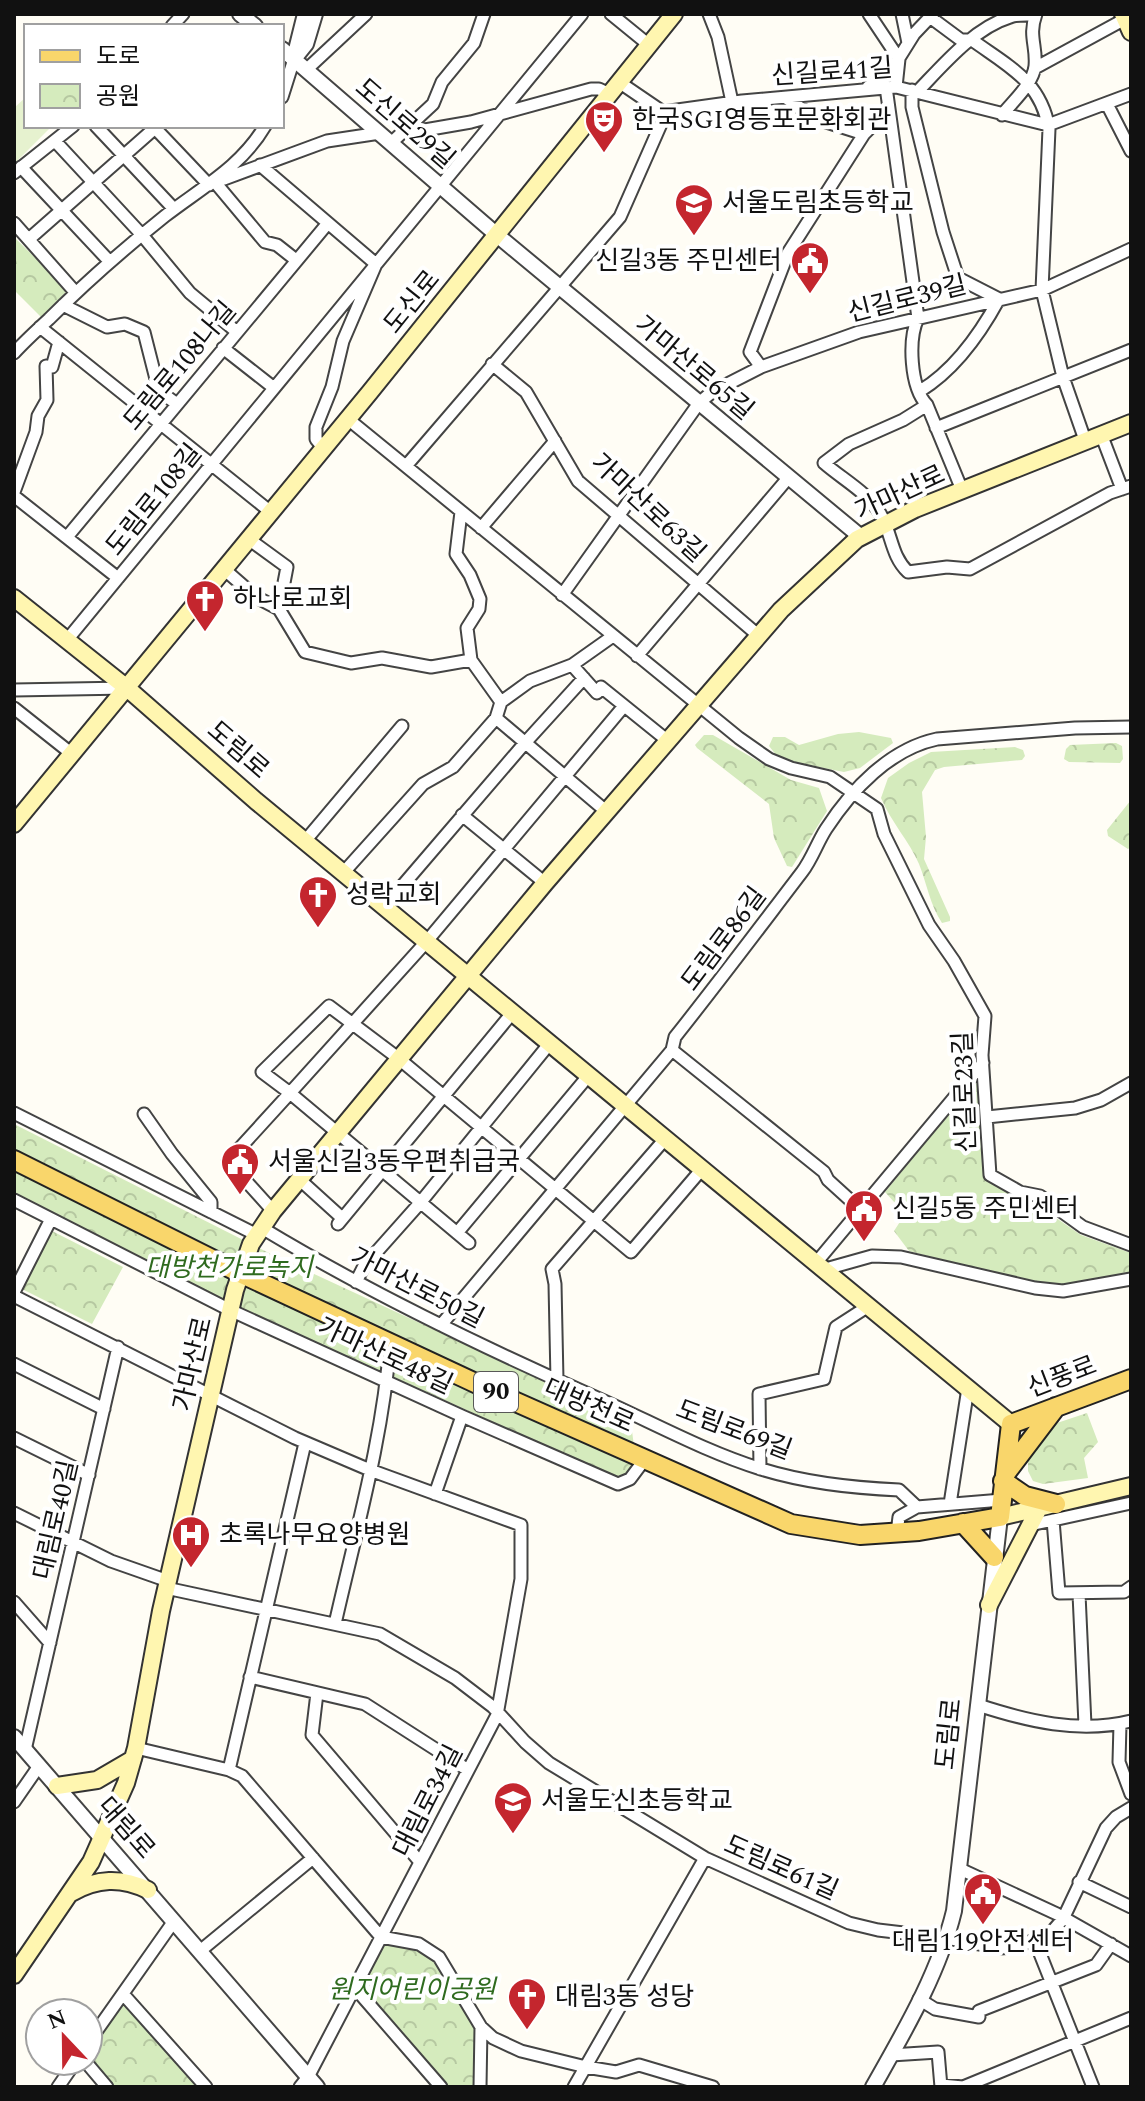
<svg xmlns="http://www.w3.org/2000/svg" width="1145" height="2101" viewBox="0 0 1145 2101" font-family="Spectral,'Noto Sans KR',serif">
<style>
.park{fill:url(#park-crowns)}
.pitch{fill:#e6f2cf}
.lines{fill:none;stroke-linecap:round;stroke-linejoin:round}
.minor-casing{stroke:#444;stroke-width:15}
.tertiary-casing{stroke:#444;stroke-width:18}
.secondary-casing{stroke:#333;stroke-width:20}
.primary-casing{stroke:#222;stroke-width:22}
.minor{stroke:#fff;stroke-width:11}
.tertiary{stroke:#fff;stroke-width:14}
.secondary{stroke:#fff6b0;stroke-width:16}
.primary{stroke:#f9d66b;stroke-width:18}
.labels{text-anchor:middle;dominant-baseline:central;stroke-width:8;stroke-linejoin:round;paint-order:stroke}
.shield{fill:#fff;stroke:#585858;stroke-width:2}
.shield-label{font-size:24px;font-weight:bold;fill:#111}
.street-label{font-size:26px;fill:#111;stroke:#fff}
.poi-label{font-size:26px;fill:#111;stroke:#fff;text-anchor:start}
.park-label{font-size:26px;font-style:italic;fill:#2f6b1f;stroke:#fff}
</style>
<defs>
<pattern id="park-crowns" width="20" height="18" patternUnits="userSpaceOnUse" patternTransform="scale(2)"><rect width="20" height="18" fill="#d5ebbd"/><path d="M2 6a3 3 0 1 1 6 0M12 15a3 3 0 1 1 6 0" fill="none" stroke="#b6c8a1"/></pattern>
</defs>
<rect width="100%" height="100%" fill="#fffdf5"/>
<!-- park -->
<path class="park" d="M14,237l54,53 -27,27 -27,-27z
M859,732l32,6 2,5 -33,25 -16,4 -51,-10 -16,-6 -8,-10 4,-9h12l14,8 39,-11z
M704,735h9l78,45 28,8 8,23 -35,56 -5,-1 -13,-28 -5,-34 -72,-56 -2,-3z
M1116,743l6,3 1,13 -3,4 -51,-1 -5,-3 2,-10 4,-4z
M1015,747l8,3 2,6 -3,4 -78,7 -9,3 -13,22 4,45 -2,22 26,58v4l-8,2c-12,-18 -15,-39 -23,-59 -10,-23 -28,-42 -38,-66l7,-20 21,-15 22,-11z
M1131,800v47l-3,2 -20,-13 -1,-6z
M978,1078l9,39 -2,63 52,25 44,30 50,18v20l-66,12 -58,-8 -98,-26 -15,-20 11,-17 -20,-22z
M14,1124l257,130 345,160 16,17 4,30 -8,12 -14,4 -399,-181 -201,-102z
M52,1231l71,36 -31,57 -70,-35z
M1087,1413l11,29 -14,16 4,20 -45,6 -10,-3 -5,-10v-14l26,-33z
M386,1942l22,1 27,15 42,70v59h-30l-86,-99z
M123,2003l72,81 -4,3h-75l-28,-32z"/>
<!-- pitch -->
<path class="pitch" d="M26,97v29h26l-38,38v-56z"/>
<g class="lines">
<!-- minor casing -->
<g class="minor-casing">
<path id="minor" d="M611,14l38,31
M709,14l9,23 14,65
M869,14l30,45 -3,28
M902,14l6,29
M930,17l31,23h11c36,26 69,41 77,89l-7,161 21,87 22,63
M172,26l11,-12
M1035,68l90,-49
M306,70l60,-56
M619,82l44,30 79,-11 154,-14 152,38 83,-31
M868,87l21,-13 25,-40 19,-20
M886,87l32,231c-10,21 -8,69 9,87l35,85
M912,90v17l31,125 15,46 41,21c-19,35 -46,72 -79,92
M918,91c25,-26 56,-63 92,-74 7,-3 17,-2 25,-2
M282,97l12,-38
M786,98l31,21 47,15
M1107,104l24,47
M1002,115c11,-14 31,-31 33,-49 2,-20 -7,-30 1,-52
M96,126l78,83
M153,126l56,59
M407,126l12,5 52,-9 120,-33h8l11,5
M55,141l87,94 48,58 47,39
M391,143l42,-39 9,-22 32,-39 10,-29
M260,165l116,99 -33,77 -11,46 -16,40v12l8,10
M21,167l89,95
M14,173l59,-47
M220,178l4,1 103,-38 53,-8
M214,181l51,61 12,3 19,15
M14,223l62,70
M29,239l126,-111
M63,305l44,22 18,-3 19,8 15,59 18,13
M40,327l232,186
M223,348l51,40
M14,353c11,-12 23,-23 35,-34 37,-37 76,-71 116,-103 36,-28 76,-49 100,-90
M492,364l34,28 52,89 181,155
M761,367l-11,-15 38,-99 76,-119 25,-25
M927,405l-24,15 -54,24 -25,19c18,16 45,30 57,52 11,19 10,41 27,57l39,-5 23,2 140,-76 21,-7
M348,419l391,319 30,21 22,9 39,9 47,32 7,25 45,91 25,36 31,55 -3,39 8,120 30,17 20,4 43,31 48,18
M936,428l195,-78
M1101,434l21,55
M406,466l214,-249 41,-93 2,-12
M14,492l22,-60 2,-16 9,-16 -1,-34 6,1 7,-25
M14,496l104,82
M461,512l-5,42 14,21 10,24 -1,10 -12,19 4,32
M481,528l74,-87
M67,537l261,-314
M250,540l37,27 -8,42
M225,570l31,27 23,12
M562,595l137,-192 13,-11 49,-25 98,-35 183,-42 89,-41
M279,609l26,43 46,11 31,-5 49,9 40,-7
M67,640l515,-626
M637,656l152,-179
M572,665l25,28 4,-6 67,54
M14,690l113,-2
M501,702l29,-21 42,-16 41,-29
M14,708l58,46
M496,718l111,94
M462,815l83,68
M305,841l97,-115
M344,872l79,-88 30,-17 43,-49 5,-16 -30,-42
M385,906l139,-162 60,-66
M672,1050l152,122 4,8 33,30
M14,1113l243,122
M144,1114l28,40 39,48v10
M987,1117l88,-9 26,-8 30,-17
M299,1179l43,39
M14,1200l216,110 232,106 156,68 12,-5 15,-20
M273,1211l-45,-50 62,-68 -28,-21 67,-66 69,52 233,194 71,-83
M338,1224l175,-212
M262,1228c106,64 218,118 331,168 55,24 110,55 168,73 45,14 91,19 138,21l18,17
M457,1233l132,-158
M469,1243l-179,-150 137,-152 197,-235
M815,1264l168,-201
M822,1270l50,-14 29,1 134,31 28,3 68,-12
M356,1282l8,-16 56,-63 130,-160
M14,1292l37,-73
M14,1296l281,142 75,32 151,55v54l-24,136 -189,362 -8,10
M441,1325l231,-275 3,-13c43,-54 85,-110 127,-165 10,-13 15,-29 24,-43 26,-40 64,-80 111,-90l138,-11 56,-1
M14,1364l90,45
M557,1380l-2,-96 -3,-15 113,-130
M14,1438l75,37
M760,1469l-1,-75 65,-15 12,-52 31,-20
M435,1494l27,-78
M950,1504l18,-116
M14,1513l97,48 57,20
M1053,1520l6,73 65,-1 7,-5
M1030,1525l101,-22
M897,1533l2,-16 18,-10 85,-7
M166,1588l214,46 75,44 38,29 32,35 24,21 156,95 144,65 29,7 68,8 54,10 15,-1 34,-12 14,-16 43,-91 10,-11 15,-9
M1079,1594l6,131
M14,1602l36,41
M335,1624c21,-93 48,-186 55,-281
M250,1677l115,27 103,66
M317,1693l-5,42 108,127
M978,1705c49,16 101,29 153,16
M1120,1724l-1,38 12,32
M136,1748l93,22 13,6 139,161 38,7 20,13 42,70 12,11 28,13 65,16 30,5 23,-7 74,22
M25,1750l93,-403
M229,1770l76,-327
M14,1802l25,-36
M960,1869l97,45 74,42
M1079,1882l52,25
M1035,1941l58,146
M200,1951l113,-93
M355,1988l86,99
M123,1994l83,93
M919,1999l16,10 44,8v-6l117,-46 15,-21
M88,2043l86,-122
M891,2055l47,-3 3,35
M85,2061l22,26
M941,2085l22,2 168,-69
M58,2087l18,-26
M480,2087l1,-60
M574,2087l131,-229"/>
</g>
<!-- tertiary casing -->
<g class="tertiary-casing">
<path id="tertiary" d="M240,14l15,12
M282,49l215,186 364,302
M295,54l10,-40
M294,59l12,-15 9,-30
M14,1737l303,350
M873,2087c31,-55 66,-114 81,-176l46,-394"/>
</g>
<!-- secondary casing -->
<g class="secondary-casing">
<path id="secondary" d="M1123,14l8,18
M14,598l113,90 129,113 755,623
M14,824l356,-432 304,-378
M1000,1517l131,-31
M989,1605l50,-97
M57,1786l40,-6 36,-21
M71,1893c26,-15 50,-16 77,-3
M14,1975l77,-113 35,-79 10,-35 25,-137 74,-321 16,-46 22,-33 272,-328 236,-273 76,-71 58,-30 216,-86"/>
</g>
<!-- primary casing -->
<g class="primary-casing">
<path id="primary" d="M14,1160l226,113 276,129 275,122 69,11 59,-4 81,-14 11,-93 120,-45
M1006,1473l50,-66
M1003,1481l22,15 31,8
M963,1523l31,34"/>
</g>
<!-- minor -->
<use href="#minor" class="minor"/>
<!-- tertiary -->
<use href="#tertiary" class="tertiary"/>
<!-- secondary -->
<use href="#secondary" class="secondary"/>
<!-- primary -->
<use href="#primary" class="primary"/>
</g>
<!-- icons -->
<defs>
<g id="theatre-pin" transform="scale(2)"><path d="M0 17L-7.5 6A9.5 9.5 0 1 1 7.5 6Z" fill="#c4262e" stroke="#fff"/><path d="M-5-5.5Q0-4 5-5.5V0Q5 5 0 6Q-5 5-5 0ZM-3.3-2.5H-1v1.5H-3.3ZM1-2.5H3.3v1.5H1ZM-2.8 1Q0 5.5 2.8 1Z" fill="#fff"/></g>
<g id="school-pin" transform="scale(2)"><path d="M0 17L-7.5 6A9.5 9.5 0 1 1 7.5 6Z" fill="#c4262e" stroke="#fff"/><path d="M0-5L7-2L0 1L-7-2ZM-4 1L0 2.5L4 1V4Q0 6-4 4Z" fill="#fff"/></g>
<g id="civic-pin" transform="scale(2)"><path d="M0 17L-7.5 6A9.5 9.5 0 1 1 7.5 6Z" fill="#c4262e" stroke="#fff"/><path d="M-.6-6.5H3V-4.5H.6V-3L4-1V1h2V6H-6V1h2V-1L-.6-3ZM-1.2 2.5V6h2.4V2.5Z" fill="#fff"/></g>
<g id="church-pin" transform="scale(2)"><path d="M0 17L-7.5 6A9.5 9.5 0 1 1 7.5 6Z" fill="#c4262e" stroke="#fff"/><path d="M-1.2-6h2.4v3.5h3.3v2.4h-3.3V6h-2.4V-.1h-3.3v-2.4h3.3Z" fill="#fff"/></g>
<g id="hospital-pin" transform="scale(2)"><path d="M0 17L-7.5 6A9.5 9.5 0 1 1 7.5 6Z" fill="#c4262e" stroke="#fff"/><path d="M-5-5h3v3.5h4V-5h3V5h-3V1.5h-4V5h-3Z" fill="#fff"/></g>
</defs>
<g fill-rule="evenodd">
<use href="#theatre-pin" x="604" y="120"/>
<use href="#school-pin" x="694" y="203"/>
<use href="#civic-pin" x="810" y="261"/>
<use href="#church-pin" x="205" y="599"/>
<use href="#church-pin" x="318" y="895"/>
<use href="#civic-pin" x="240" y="1162"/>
<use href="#civic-pin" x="864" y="1209"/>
<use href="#hospital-pin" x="191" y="1535"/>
<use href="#school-pin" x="513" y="1801"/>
<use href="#civic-pin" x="983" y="1892"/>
<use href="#church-pin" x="527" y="1997"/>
</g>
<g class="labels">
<!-- shield labels -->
<rect class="shield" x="474" y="1372" width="44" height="40" rx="6"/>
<g class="shield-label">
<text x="496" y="1392">90</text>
</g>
<!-- street labels -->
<g class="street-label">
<text transform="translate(832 72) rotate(-4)">신길로41길</text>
<text transform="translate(405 124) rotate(41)">도신로29길</text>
<text transform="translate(907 299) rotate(-14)">신길로39길</text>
<text transform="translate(412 302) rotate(-51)">도신로</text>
<text transform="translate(180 366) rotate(-50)">도림로108나길</text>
<text transform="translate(694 368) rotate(40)">가마산로65길</text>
<text transform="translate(900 493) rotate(-25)">가마산로</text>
<text transform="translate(154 500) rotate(-51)">도림로108길</text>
<text transform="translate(648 508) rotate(43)">가마산로63길</text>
<text transform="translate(238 750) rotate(41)">도림로</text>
<text transform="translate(724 939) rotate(-53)">도림로86길</text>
<text transform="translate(965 1092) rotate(-92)">신길로23길</text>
<text transform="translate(417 1288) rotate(27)">가마산로50길</text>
<text transform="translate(385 1356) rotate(25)">가마산로48길</text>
<text transform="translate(193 1364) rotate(-77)">가마산로</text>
<text transform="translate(1062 1377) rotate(-21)">신풍로</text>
<text transform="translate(589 1406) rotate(24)">대방천로</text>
<text transform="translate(734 1430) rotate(21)">도림로69길</text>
<text transform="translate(56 1520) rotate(-77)">대림로40길</text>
<text transform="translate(949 1734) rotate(-84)">도림로</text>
<text transform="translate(428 1801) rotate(-63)">대림로34길</text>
<text transform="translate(126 1828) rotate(49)">대림로</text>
<text transform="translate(781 1868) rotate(24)">도림로61길</text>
</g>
<!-- poi labels -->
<g class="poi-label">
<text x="632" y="120">한국SGI영등포문화회관</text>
<text x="722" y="203">서울도림초등학교</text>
<text x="782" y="261" text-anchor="end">신길3동 주민센터</text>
<text x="233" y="599">하나로교회</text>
<text x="346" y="895">성락교회</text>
<text x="268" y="1162">서울신길3동우편취급국</text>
<text x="892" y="1209">신길5동 주민센터</text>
<text x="219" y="1535">초록나무요양병원</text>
<text x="541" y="1801">서울도신초등학교</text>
<text x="983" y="1942" text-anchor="middle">대림119안전센터</text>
<text x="555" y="1997">대림3동 성당</text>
</g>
<!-- park labels -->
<g class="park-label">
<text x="229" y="1268">대방천가로녹지</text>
<text x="412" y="1990">원지어린이공원</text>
</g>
</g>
<!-- border -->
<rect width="1145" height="2101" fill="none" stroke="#111111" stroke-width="32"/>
<!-- legend -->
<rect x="24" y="24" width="260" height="104" fill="#ffffff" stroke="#a0a0a0" stroke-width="2"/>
<rect x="40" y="50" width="40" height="12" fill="#f9d66b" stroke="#a0a0a0" stroke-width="2"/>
<text x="96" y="64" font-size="24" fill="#111111">도로</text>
<rect x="40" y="84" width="40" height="24" fill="url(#park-crowns)" stroke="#a0a0a0" stroke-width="2"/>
<text x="96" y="104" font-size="24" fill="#111111">공원</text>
<!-- north arrow -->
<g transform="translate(64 2037) rotate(338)"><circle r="38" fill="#ffffff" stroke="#a0a0a0" stroke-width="2"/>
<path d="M0-6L14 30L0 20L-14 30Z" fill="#c4262e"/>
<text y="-12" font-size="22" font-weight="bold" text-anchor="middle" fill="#111111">N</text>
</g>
</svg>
